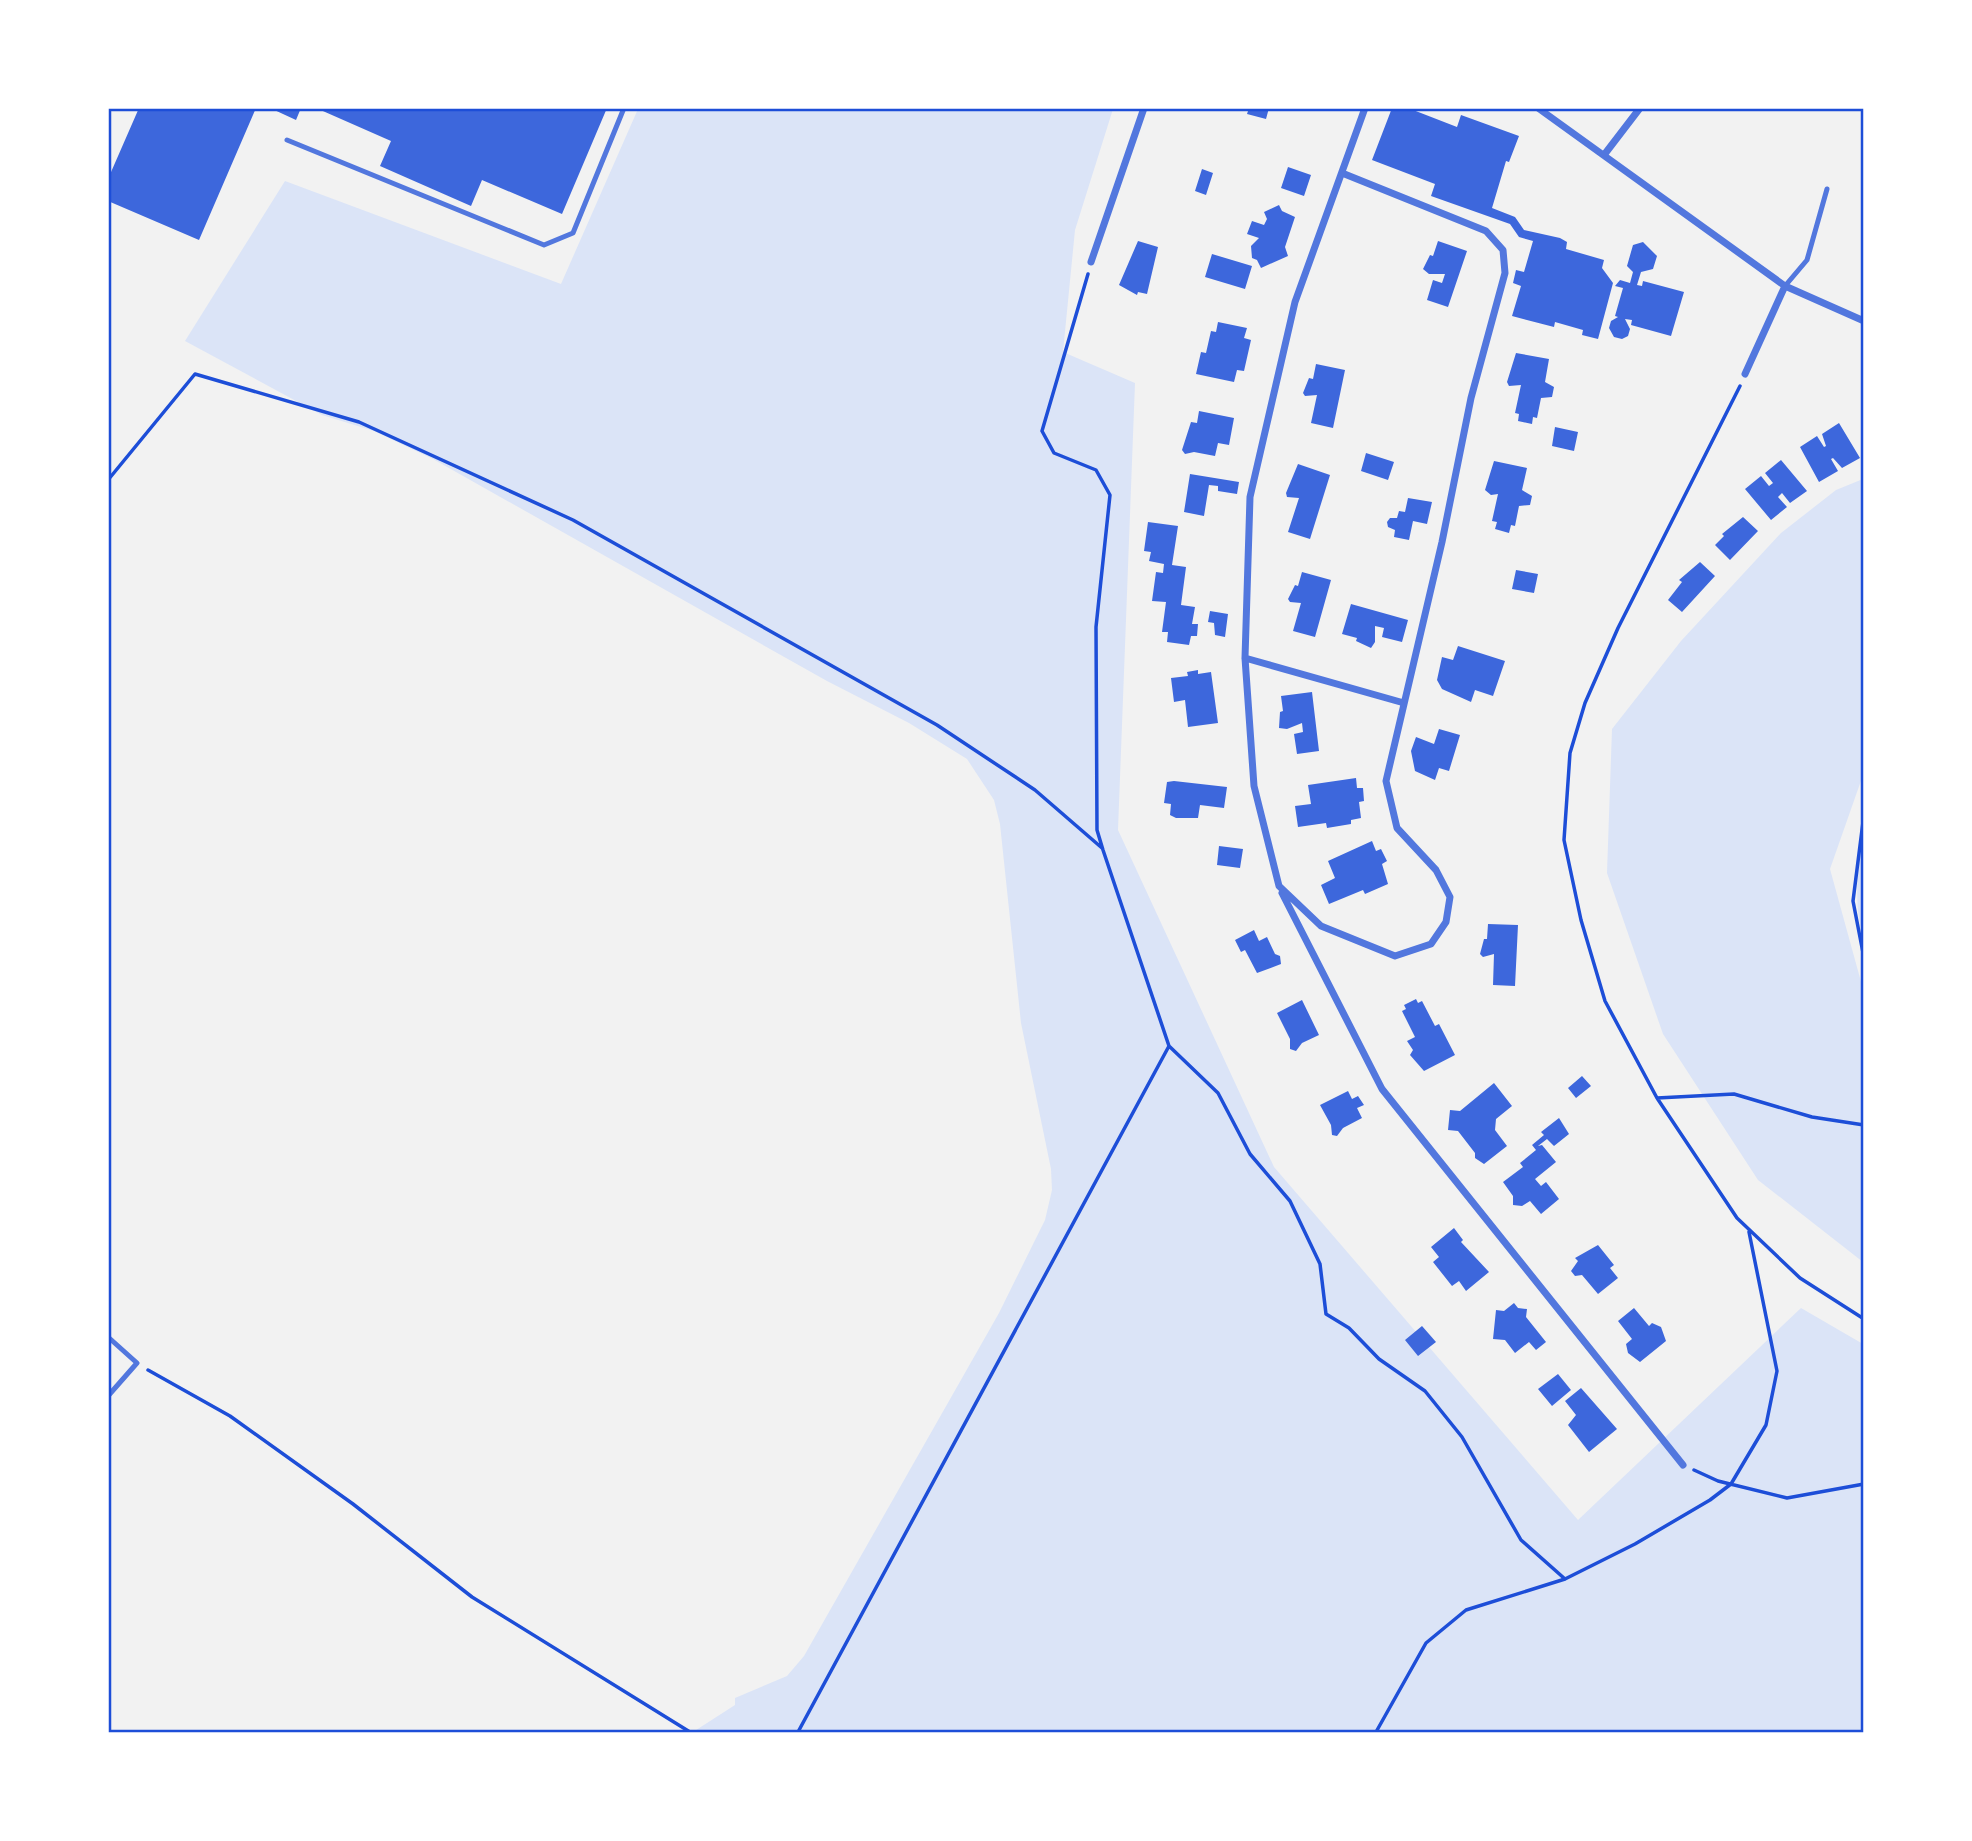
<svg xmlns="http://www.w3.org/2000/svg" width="1972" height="1841" viewBox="0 0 1972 1841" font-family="'Noto Sans',sans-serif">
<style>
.green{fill:#dbe4f7}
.building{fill:#3d67dc}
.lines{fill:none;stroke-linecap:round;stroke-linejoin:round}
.path{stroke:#1d4ed8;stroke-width:3.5}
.service{stroke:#5277de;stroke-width:5}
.minor{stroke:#5277de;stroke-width:7}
.neatline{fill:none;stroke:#1d4ed8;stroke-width:2.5}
</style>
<rect width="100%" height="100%" fill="#f2f2f2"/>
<!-- green -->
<path class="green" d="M638,109h475l-38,121 -12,122 72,31 -17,447 156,337 304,353 223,-212 62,36v388h-1170l42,-27v-7l52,-22 17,-20 195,-343 46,-93 7,-30 -1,-21 -30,-146 -21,-199 -6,-24 -27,-41 -58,-36 -82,-42 -394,-222 -59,-28 -52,-16 -137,-74 100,-160 276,103z
M1863,479v296l-33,94 33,120v273l-105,-82 -95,-146 -56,-161 5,-144 69,-88 100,-108 55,-43z
M1863,836v98c-10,-31 -5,-66 0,-98z"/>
<!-- building -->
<path class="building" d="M139,108h117l-57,132 -91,-39v-22z
M270,108h31l-5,12z
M316,108h291l-45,106 -80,-34 -11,26 -91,-40 11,-25z
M1249,108h20l-3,11 -19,-5z
M1392,108h16l49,19 4,-12 58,21 -10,26 -3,-1 -14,47 23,9 9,13 36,8 7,4 -1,7 38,11 -2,8 11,15 -15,56 -16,-4 1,-5 -28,-8 -1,5 -42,-11 9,-30 -8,-3 3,-13 8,2 9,-31 -14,-4 -9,-13 -79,-28 4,-12 -63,-24z
M1288,167l23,8 -7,21 -23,-8z
M1202,169l11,4 -7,22 -11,-4z
M1279,205l3,6 13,6 -10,30 3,9 -27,12 -4,-8 -5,-2 -1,-12 8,-8 -12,-4 5,-13 12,4 3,-6 -3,-7z
M1138,241l20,6 -11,47 -9,-2 -1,3 -18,-10z
M1438,241l29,10 -19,56 -21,-7 6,-20 9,3 3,-9h-16l-6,-5 7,-14 3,1z
M1643,242l14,14 -4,13 -12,3 -4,13 5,1 1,-5 41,11 -13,44 -40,-11 1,-5 -7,-1 5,10 -2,7 -6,3 -8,-2 -5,-9 2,-7 7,-4 -3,-1 8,-28 -8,-2 5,-6 10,3 3,-11 -6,-6 6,-21z
M1212,254l40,12 -7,23 -40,-12z
M1218,322l29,6 -3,10 7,2 -7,31 -7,-1 -3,12 -38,-8 5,-22 5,1 5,-22 5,1z
M1516,353l33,6 -4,23 9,5 -2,10 -11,1 -4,20 -4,-1 -1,7 -14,-3 1,-7 -4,-1 6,-28 -12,1 -2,-4z
M1316,364l29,6 -12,58 -22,-5 6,-28 -12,1 -2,-3 6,-15 4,1z
M1199,411l35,7 -5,27 -11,-2 -3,13 -21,-4 -9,2 -3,-4 9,-28 6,1z
M1839,423l21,35 -18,10 -9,-10 -2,1 7,12 -19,11 -19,-35 17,-11 7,11 2,-1 -4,-12z
M1555,427l23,5 -4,19 -22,-5z
M1366,453l28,9 -6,18 -27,-9z
M1781,460l26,31 -17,12 -8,-10 -4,4 9,10 -16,13 -26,-31 16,-13 8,10 4,-3 -8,-10z
M1494,461l33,7 -5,22 10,6 -2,9 -11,1 -4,20 -4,-1 -2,8 -14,-4 2,-7 -5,-1 6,-27 -7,1 -6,-5z
M1298,464l32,11 -20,64 -22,-7 11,-34 -12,-1 -1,-4z
M1190,474l49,8 -2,12 -19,-3v-5l-9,-1 -5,31 -20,-4z
M1408,498l24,4 -5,22 -14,-3 -4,19 -15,-3 1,-7 -7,-3 -1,-5 3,-4h7l2,-7 6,1z
M1743,517l15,14 -28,29 -15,-15 9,-9 -2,-2z
M1148,522l30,4 -6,39 14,2 -5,38 14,2 -3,17h6l-1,12h-6l-2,9 -22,-3 1,-10h-6l4,-30 -14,-1 4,-29 7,1 1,-9 -15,-3 2,-9 -7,-1z
M1700,562l15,14 -33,36 -14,-12 14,-18 -3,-2z
M1516,570l22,4 -4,19 -22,-4z
M1302,572l29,8 -16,57 -22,-6 8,-28 -11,-1 -2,-3 7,-14 3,1z
M1351,604l57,16 -6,22 -20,-5 2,-9 -9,-2v16l-4,6 -15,-7 1,-3 -15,-4z
M1210,611l18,3 -3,23 -10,-2 -1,-12 -6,-1z
M1458,646l47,15 -12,35 -18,-6 -4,12 -29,-13 -5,-9 5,-23 11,3z
M1198,670v4l13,-2 7,51 -30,4 -3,-27 -11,2 -3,-24 17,-2 -1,-4z
M1312,692l7,59 -22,3 -3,-20 9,-2 -1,-9 -15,6 -8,-1 1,-16 3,-1 -2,-15z
M1439,729l21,6 -11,36 -10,-3 -4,12 -20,-9 -4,-20 5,-14 18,7z
M1356,778l1,10h6l1,13 -5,1 2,16 -10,2v4l-24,4 -1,-5 -28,4 -3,-21 16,-2 -3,-19z
M1174,781l53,6 -3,21 -24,-3 -2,13h-22l-6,-3 1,-11 -7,-1 3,-21z
M1372,841l4,10 5,-2 6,12 -5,3 6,20 -23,10 -2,-4 -34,14 -8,-19 14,-7 -7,-17z
M1219,846l24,3 -3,19 -23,-3z
M1488,924l30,1 -3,61 -22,-1 1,-31 -11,3 -3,-3 4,-15h3z
M1254,930l5,11 8,-4 8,17 5,2 1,8 -24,9 -12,-23 -4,2 -6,-12z
M1416,999l2,4 4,-2 13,25 4,-2 16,31 -31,16 -14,-16 3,-5 -6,-9 8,-4 -13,-26 4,-2 -2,-4z
M1302,1000l17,35 -17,8 -6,8 -6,-2v-10l-13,-26z
M1582,1076l9,10 -15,12 -8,-10z
M1494,1083l18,23 -16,13 -1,11 12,16 -23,18 -9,-6v-5l-17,-22 -10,-1 2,-20 10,1z
M1348,1091l4,8 6,-3 6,9 -7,3 5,10 -19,10 -6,8 -5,-1 -1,-10 -11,-20z
M1559,1118l10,16 -15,12 -7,-7 -9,7 4,-1 14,17 -21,17 6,7 5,-4 13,17 -18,15 -11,-13 -8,5 -9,-1v-9l-10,-14 20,-15 -3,-4 16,-13 -4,-5 12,-10 -3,-3z
M1454,1228l9,12 -2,2 28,30 -23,19 -7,-10 -7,5 -19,-24 6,-5 -8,-10z
M1598,1245l16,20 -4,3 8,10 -20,16 -16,-19 -7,1 -4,-5 7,-10 -3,-3z
M1514,1303l4,5 9,1 -1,8 20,25 -10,8 -7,-8 -14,11 -10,-13 -12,-1 3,-29 8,1z
M1634,1308l15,18 3,-3 9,4 5,14 -26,21 -12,-9 -2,-9 6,-5 -14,-18z
M1422,1326l14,16 -18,14 -13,-16z
M1558,1374l13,16 -19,16 -14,-17z
M1581,1388l36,41 -28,23 -21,-27 8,-10 -11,-14z"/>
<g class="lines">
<!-- path -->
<path class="path" d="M1088,274l-46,157 12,22 42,17 14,25 -14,132 1,203 6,20 66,196 49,47 32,61 40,47 30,63 6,50 23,14 30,31 46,32 37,46 59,103 44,39
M1740,386l-122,242 -33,75 -15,50 -6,87 17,80 24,81 52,97 80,120 63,60 64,41
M108,480l87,-106 164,48 214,98 364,205 98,65 67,58
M1864,814l-11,87 11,57
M1657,1098l77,-4 78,23 52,8
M148,1370l82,46 123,88 119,93 218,135
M1694,1470l24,11 69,17 77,-14
M798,1732l371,-686
M1376,1732l50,-89 40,-33 99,-31 70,-35 75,-44 21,-16 35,-59 11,-54 -28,-139"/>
<!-- service -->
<path class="service" d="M287,140l257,105 29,-12 51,-125
M1785,286l22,-26 20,-71
M108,1337l29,26 -29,33"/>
<!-- minor -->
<path class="minor" d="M1538,108l247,178 79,35
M1604,155l36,-47
M1342,173l144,58 17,19 2,23 -34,125 -29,144 -56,239 11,47 39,42 14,27 -4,25 -15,22 -36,12 -74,-30 -42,-40 -25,-100 -9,-128 5,-161 45,-195 70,-194
M1091,262l53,-154
M1745,374l40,-88
M1245,658l159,45
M1282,893l100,196 301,376"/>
</g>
<!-- border -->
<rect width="1972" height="1841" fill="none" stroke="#ffffff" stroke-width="220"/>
<rect x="110" y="110" width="1752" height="1621" class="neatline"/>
</svg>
